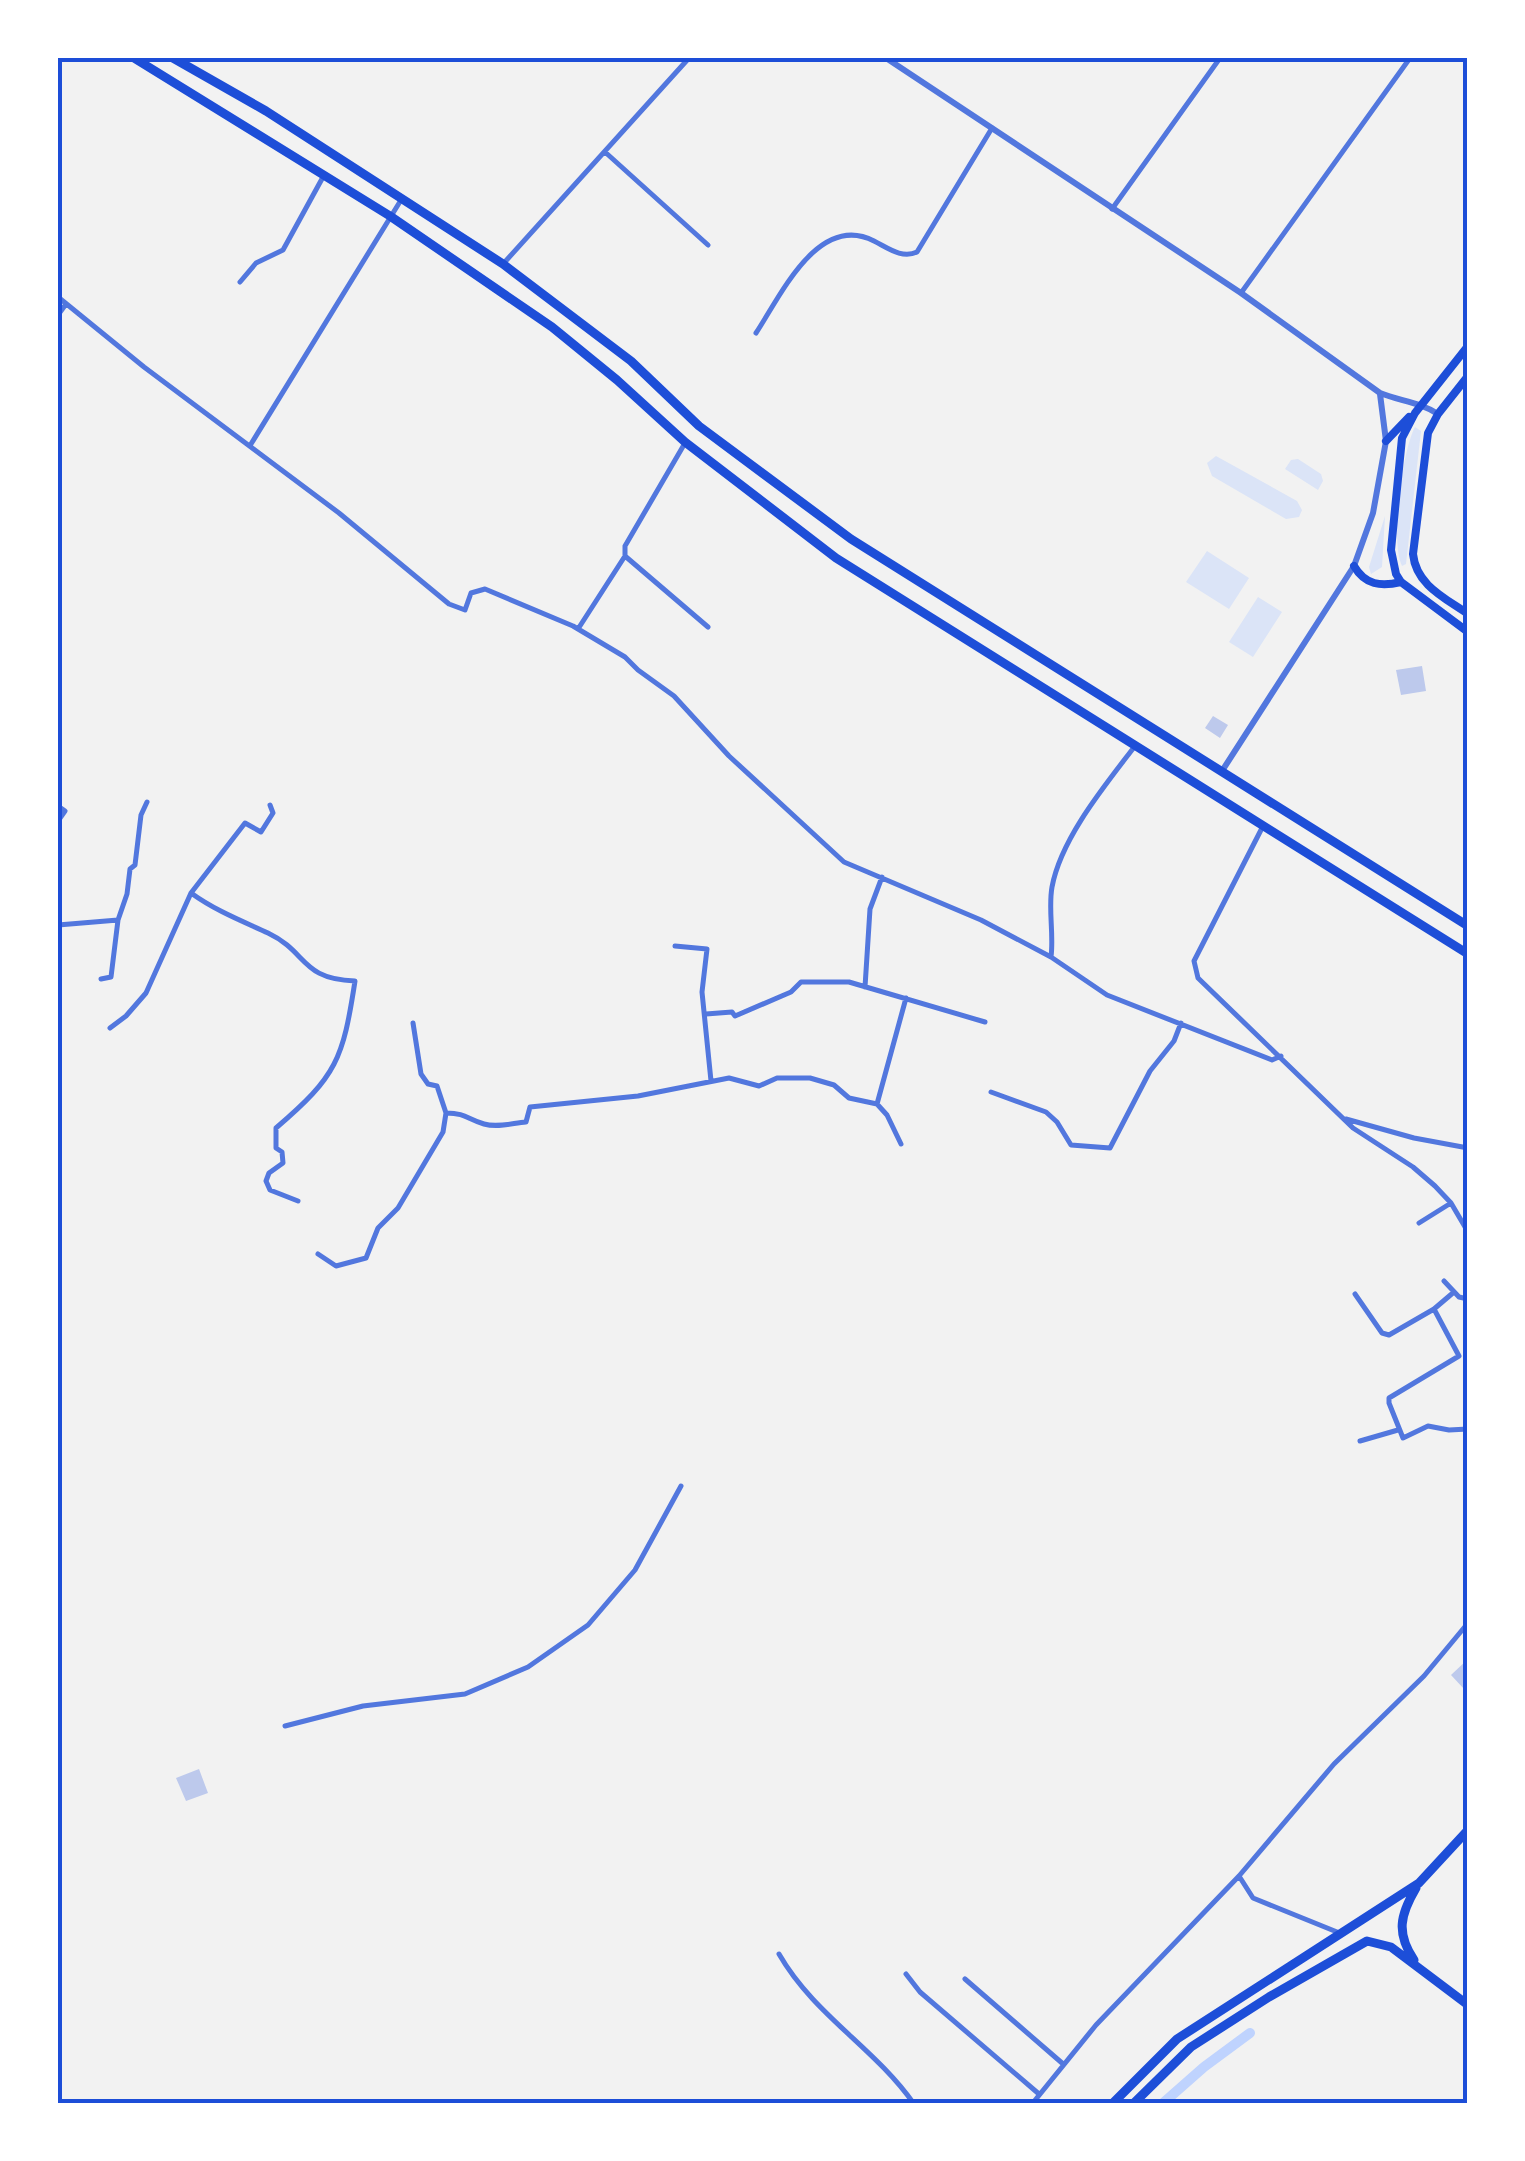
<svg xmlns="http://www.w3.org/2000/svg" width="1525" height="2161" viewBox="0 0 1525 2161" font-family="'PT Sans Narrow',sans-serif">
<style>
.green{fill:#dbe4f7}
.lines{fill:none;stroke-linecap:round;stroke-linejoin:round}
.canal{stroke:#bfd3fe;stroke-width:10}
.building{fill:#bdc9ec}
.minor{stroke:#5277de;stroke-width:5}
.tertiary{stroke:#5277de;stroke-width:6}
.secondary{stroke:#1d4ed8;stroke-width:8}
.trunk{stroke:#1d4ed8;stroke-width:9}
.neatline{fill:none;stroke:#1d4ed8;stroke-width:4}
</style>
<rect width="100%" height="100%" fill="#f2f2f2"/>
<!-- green -->
<path class="green" d="M1415,427l6,4 -15,133 -4,2c-12,-23 0,-115 13,-139z
M1216,456l81,45 5,9 -3,7 -13,2 -74,-43 -5,-13z
M1298,459l23,15 2,7 -5,9 -33,-21 6,-9z
M1385,516l-3,51 -11,7 -2,-7z
M1207,551l42,27 -20,31 -43,-27z
M1258,597l24,15 -29,45 -24,-15z"/>
<g class="lines">
<!-- canal -->
<path class="canal" d="M1162,2104l42,-37 46,-34"/>
</g>
<!-- building -->
<path class="building" d="M1422,666l4,25 -25,4 -5,-25z
M1213,716l15,9 -8,13 -15,-10z
M1468,1659v27l-4,3 -13,-14z
M199,1769l9,24 -22,8 -10,-23z"/>
<g class="lines">
<!-- minor -->
<path class="minor" d="M605,152l103,93
M1112,209l108,-151
M503,264l186,-206
M240,282l16,-19 27,-13 40,-73
M1241,293l169,-235
M58,297l86,70 195,146 110,91 16,6 6,-17 14,-4 88,37 52,31 13,13 36,26 55,60 115,106 137,58 70,37 56,38 165,65 9,-4
M58,315l8,-11
M756,333c24,-36 62,-121 118,-92 14,7 28,18 43,11l75,-124
M251,444l150,-244
M625,556l83,71
M575,627l3,2 47,-73v-10l60,-103
M58,806l7,5 -7,10
M1263,826l-69,135 4,17 155,150 60,39 22,19 16,17 17,29
M191,893c25,18 51,28 77,40 40,19 32,46 87,48 -12,78 -18,95 -79,147v20l6,4 1,11 -14,10 -3,8 4,9 28,11
M58,925l60,-5
M675,946l32,3 -5,43 9,89
M1051,957c3,-23 -3,-48 1,-70 9,-49 54,-103 83,-141
M101,979l10,-2 7,-57 9,-26 3,-25 5,-4 6,-50 6,-13
M865,987l5,-78 12,-32
M706,1014l26,-2 3,4 56,-24 10,-10h48l136,40
M110,1028l16,-12 20,-23 45,-100 54,-70 16,9 12,-19 -3,-8
M991,1092l55,20 11,10 14,23 39,3 40,-77 24,-30 7,-18
M877,1104l29,-106
M446,1113c20,0 21,6 38,11 14,4 29,-1 42,-2l4,-15 108,-11 91,-18 30,8 18,-8h33l24,7 15,13 28,6 10,11 14,29
M1346,1119l68,19 54,10
M1419,1223l32,-20
M318,1254l18,12 30,-8 12,-30 20,-20 45,-76 3,-19 -9,-27 -9,-2 -7,-10 -8,-51
M1444,1281l15,16 9,2
M1355,1294l27,39 7,2 45,-26 20,-17
M1434,1309l25,47 -70,42v5l14,35 25,-12 21,4 19,-1
M1360,1441l38,-11
M285,1726l78,-20 102,-12 63,-27 60,-42 47,-55 46,-84
M1239,1876l14,22 89,36
M779,1954c35,61 96,94 135,150
M906,1974l14,18 119,102
M965,1979l97,84
M1032,2104l64,-79 143,-149 95,-112 90,-88 44,-53"/>
<!-- tertiary -->
<path class="tertiary" d="M886,58l355,235 139,100c20,8 40,9 58,21
M1222,771l132,-205 19,-53 13,-72 -6,-47"/>
<!-- secondary -->
<path class="secondary" d="M1468,346l-53,67 -13,25 -11,112 5,24 5,8 67,50
M1468,376l-30,38 -10,19 -15,121c3,31 32,44 55,60
M1386,441l23,-24
M1354,566c11,19 27,21 47,16"/>
<!-- trunk -->
<path class="trunk" d="M134,58l256,158 162,111 65,53 68,62 151,116 632,396
M173,58l93,53 237,153 128,97 68,65 152,113 617,387
M1414,1960c-18,-27 -14,-45 2,-72
M1112,2104l65,-65 242,-156 49,-53
M1133,2104l58,-57 78,-50 98,-56 24,6 77,58"/>
</g>
<!-- border -->
<rect width="1525" height="2161" fill="none" stroke="#ffffff" stroke-width="120"/>
<rect x="60" y="60" width="1405" height="2041" class="neatline"/>
</svg>
